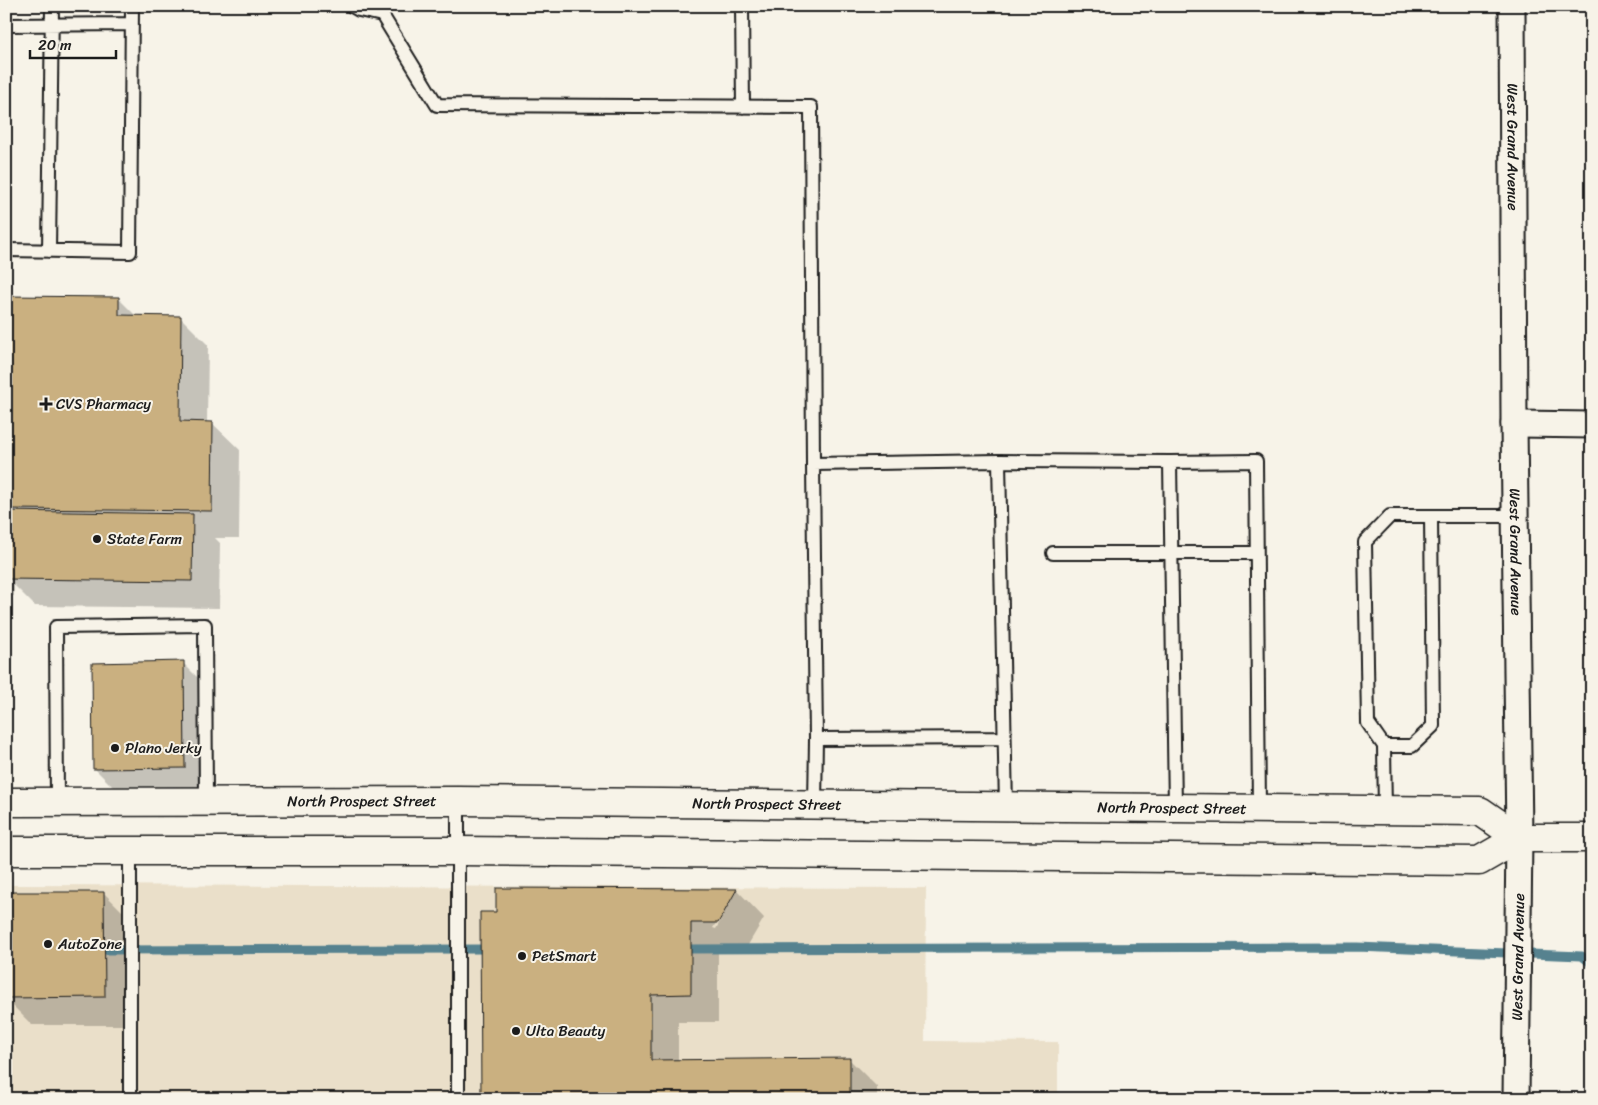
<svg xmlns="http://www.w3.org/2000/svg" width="1598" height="1105" viewBox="0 0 1598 1105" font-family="Sriracha,sans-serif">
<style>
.built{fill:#eadfc9}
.shadow{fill:#0003;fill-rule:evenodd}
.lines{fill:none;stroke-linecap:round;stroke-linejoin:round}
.stream{stroke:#56828f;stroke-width:9}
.building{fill:#cab080;stroke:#1c1c1c}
.service-casing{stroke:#1c1c1c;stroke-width:16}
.minor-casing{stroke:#1c1c1c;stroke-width:29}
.secondary-casing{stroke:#1c1c1c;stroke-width:31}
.service{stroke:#f7f3e8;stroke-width:12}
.minor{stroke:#f7f3e8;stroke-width:25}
.secondary{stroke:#f7f3e8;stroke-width:28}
.poi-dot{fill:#1c1c1c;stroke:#f7f3e8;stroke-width:2}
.labels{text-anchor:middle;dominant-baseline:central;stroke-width:4;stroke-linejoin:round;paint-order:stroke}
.street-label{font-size:15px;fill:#1c1c1c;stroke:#f7f3e8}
.poi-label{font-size:15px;fill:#1c1c1c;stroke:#f7f3e8;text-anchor:start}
</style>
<rect width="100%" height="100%" fill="#f7f3e8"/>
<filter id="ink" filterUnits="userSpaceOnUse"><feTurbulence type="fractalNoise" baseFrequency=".02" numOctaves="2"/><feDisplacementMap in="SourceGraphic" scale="10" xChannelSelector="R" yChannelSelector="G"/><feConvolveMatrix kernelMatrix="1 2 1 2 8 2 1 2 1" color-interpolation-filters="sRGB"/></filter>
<g filter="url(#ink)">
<!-- built -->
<path class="built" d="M6,885l920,3 -1,153 133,1v57h-1052z"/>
<!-- shadow -->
<path class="shadow" d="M6,297l112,1 19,19h43l28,28 -1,78h5l28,27 -1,88h-24l5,5 -1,65 -184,-2 -21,-21v11h-7v121l-1,-183 2,1v-6h-2z
M183,663l21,21 2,104 -90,2 -21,-21z
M498,889l239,1 27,28 -19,32h-27v72h-40v39l171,-2 28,28v12h-394l15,-186zM720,916h3l-7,13 -3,-1z
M104,893l28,28v104h-100l-22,-22h-4v-109z"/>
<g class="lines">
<!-- stream -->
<path class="stream" d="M679,949l678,-2 225,9 10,8
M94,950l397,-1"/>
</g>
<!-- building -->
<path class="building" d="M6,296l113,1v18l62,1 -1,105 33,1 -1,89 -202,-2v-7h-4z
M7,511l186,3 -1,67 -186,-2z
M184,661l1,107 -92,1 -1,-106z
M496,888l241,1 -19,34h-27v71l-40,1v65l199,-2v41h-369l-1,-187h16z
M6,892h98l1,105 -99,1z"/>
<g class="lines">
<!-- service casing -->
<g class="service-casing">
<path id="service" d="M352,6l7,4 23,5
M381,6l1,9 55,90 374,2 2,357
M742,6l1,101
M6,25l125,-1
M6,250l124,2 2,-246
M49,251l3,-245
M999,461l171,1 5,346
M1170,462l86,-1 3,348
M1053,553h203
M816,739l188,-1
M1384,746h28l21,-20 -2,-210
M458,801v298
M57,802l-1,-175 149,-2 1,177
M815,805l1,-66 -3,-275 186,-3 7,346
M1385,810l-1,-64 -16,-23 -3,-181 25,-26h125
M130,1099v-248"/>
</g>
<!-- minor casing -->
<g class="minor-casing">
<g id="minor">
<path id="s1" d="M1512,6l2,418 5,414 -3,261"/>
<path d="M1514,424l78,1"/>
</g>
</g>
<!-- secondary casing -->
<g class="secondary-casing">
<g id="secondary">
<path id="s2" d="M6,802l452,-1 1022,10 39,27"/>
<path d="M6,851h452l1021,10 40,-23h73"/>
</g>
</g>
<!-- service -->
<use href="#service" class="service"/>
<!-- minor -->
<use href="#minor" class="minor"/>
<!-- secondary -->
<use href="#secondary" class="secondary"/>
</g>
</g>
<!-- markers -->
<g class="poi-dot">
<path d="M43.5 396.5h5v5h5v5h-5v5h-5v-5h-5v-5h5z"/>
<circle cx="97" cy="539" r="5"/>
<circle cx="115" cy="748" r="5"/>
<circle cx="48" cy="944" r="5"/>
<circle cx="522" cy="956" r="5"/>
<circle cx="516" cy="1031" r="5"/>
</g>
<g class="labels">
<!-- street labels -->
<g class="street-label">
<text stroke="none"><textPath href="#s1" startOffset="141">West Grand Avenue</textPath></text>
<text stroke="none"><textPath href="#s1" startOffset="546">West Grand Avenue</textPath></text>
<text stroke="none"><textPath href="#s2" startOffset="356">North Prospect Street</textPath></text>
<text stroke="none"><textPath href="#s2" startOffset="761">North Prospect Street</textPath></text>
<text stroke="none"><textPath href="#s2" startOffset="1166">North Prospect Street</textPath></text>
<text transform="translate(1518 957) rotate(-89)">West Grand Avenue</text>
</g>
<!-- poi labels -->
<g class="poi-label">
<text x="56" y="404">CVS Pharmacy</text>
<text x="107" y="539">State Farm</text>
<text x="125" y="748">Plano Jerky</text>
<text x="58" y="944">AutoZone</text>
<text x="532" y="956">PetSmart</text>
<text x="526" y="1031">Ulta Beauty</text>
</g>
</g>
<!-- margin -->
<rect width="1598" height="1105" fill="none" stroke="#f7f3e8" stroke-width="25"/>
<rect x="12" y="12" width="1573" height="1080" fill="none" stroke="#1c1c1c" stroke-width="2" filter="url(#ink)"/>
<!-- scale -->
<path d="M30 50v8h86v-8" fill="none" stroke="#1c1c1c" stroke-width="2.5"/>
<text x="38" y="50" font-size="15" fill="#1c1c1c" stroke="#f7f3e8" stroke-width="4" paint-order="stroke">20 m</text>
</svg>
